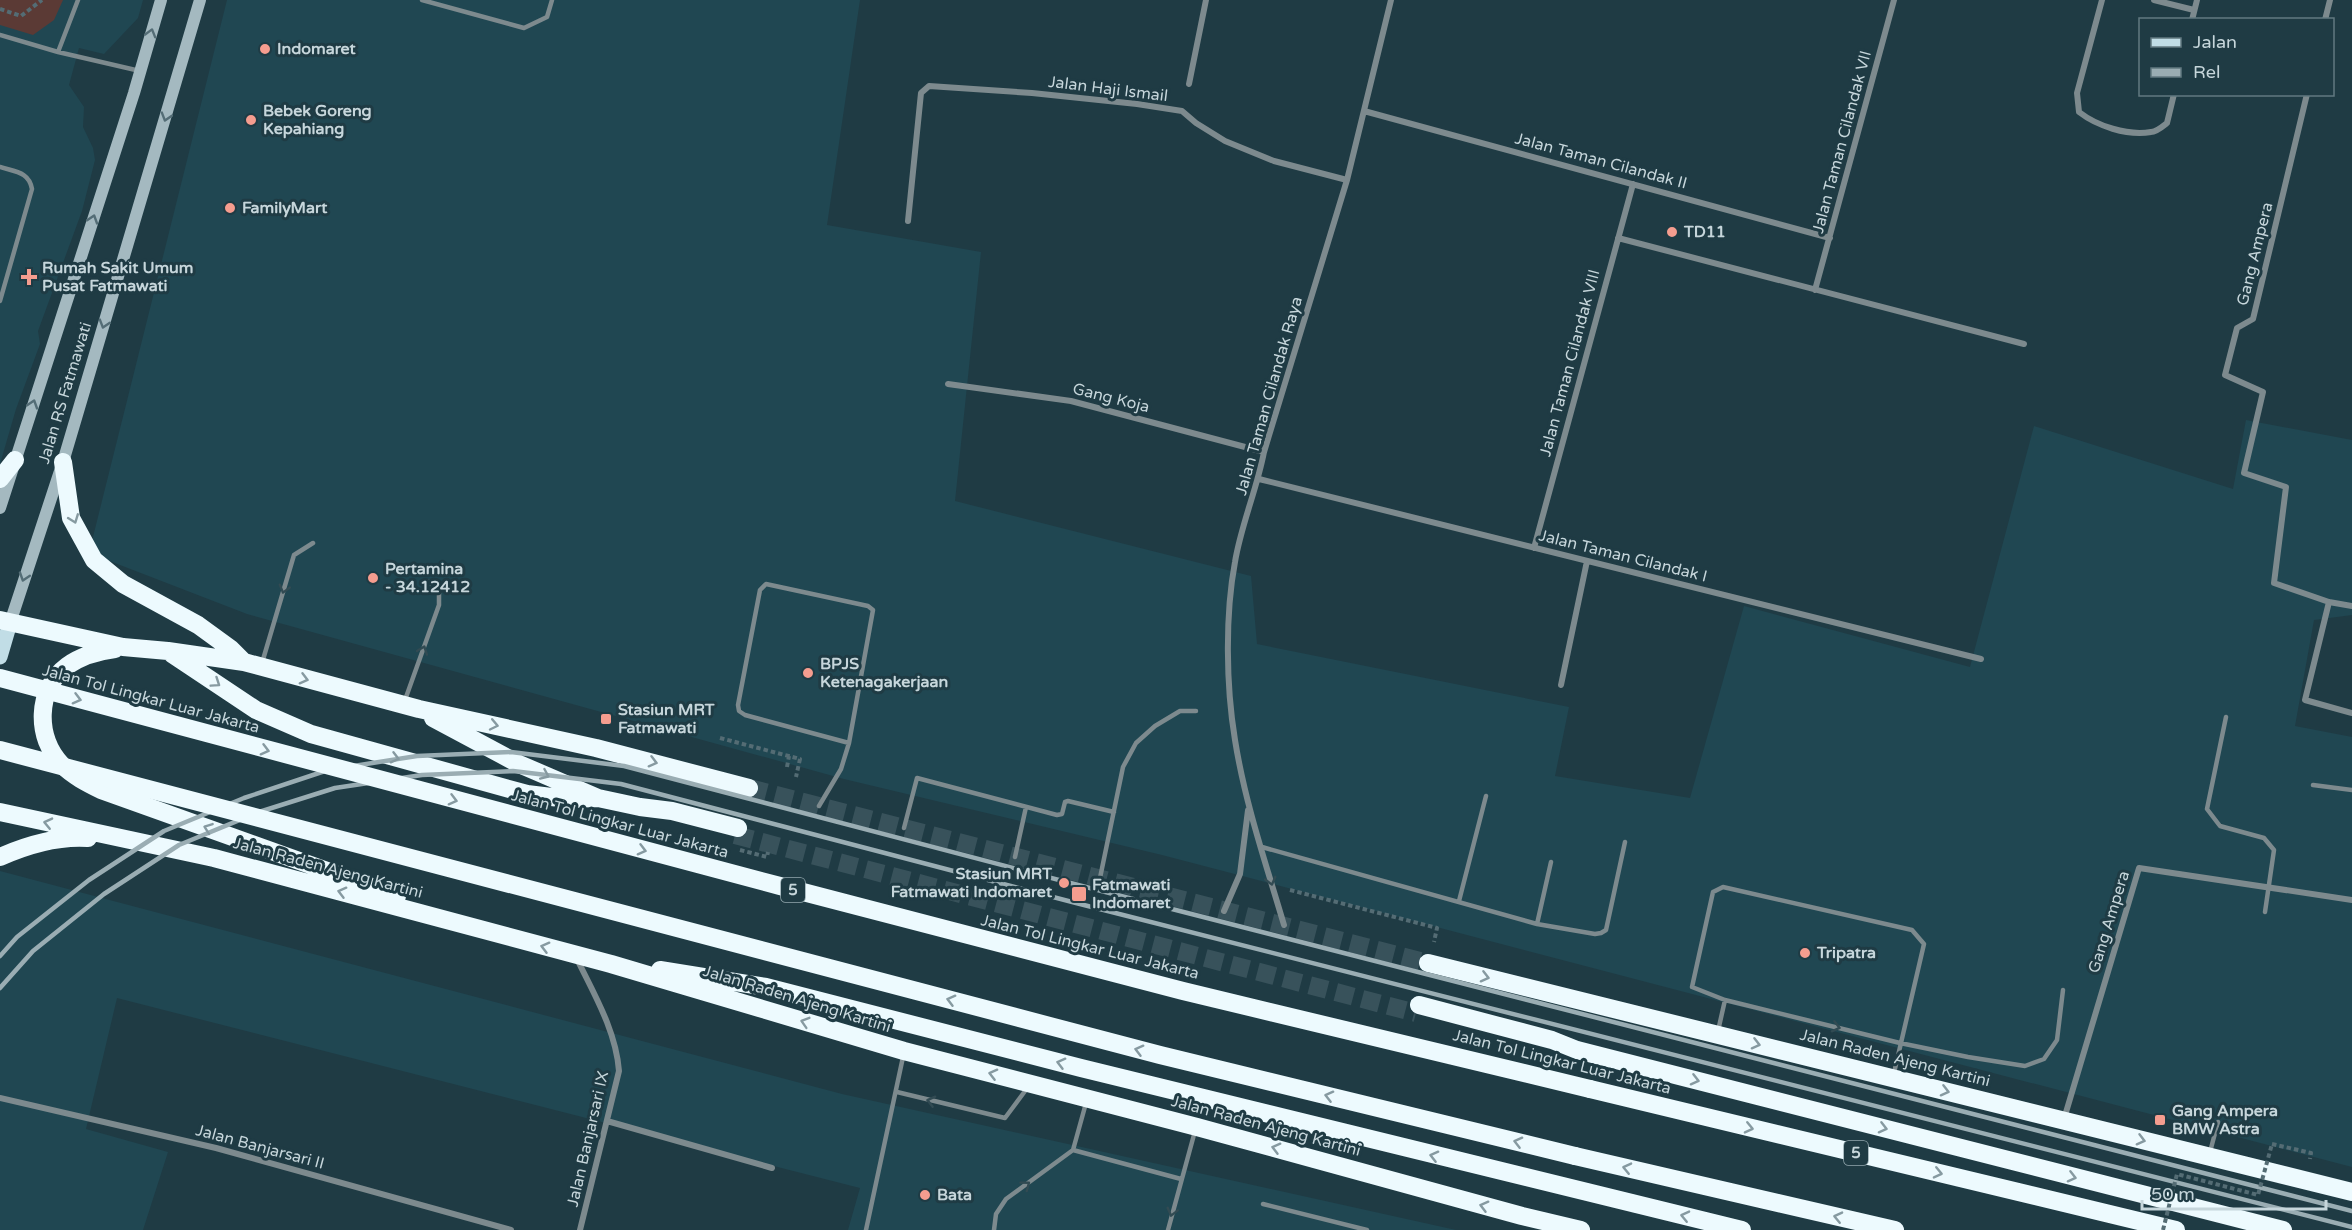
<svg xmlns="http://www.w3.org/2000/svg" width="2352" height="1230" viewBox="0 0 2352 1230" font-family="'Varela Round',sans-serif">
<style>
.built{fill:#204752}
.green{fill:#5b3a35}
.lines{fill:none;stroke-linecap:round;stroke-linejoin:round}
.highway-tunnel{stroke:#38525b;stroke-width:18;stroke-dasharray:18 9;stroke-linecap:butt}
.path{stroke:#546c74;stroke-width:4;stroke-dasharray:4.5 3;stroke-linecap:butt}
.lane{stroke:#7d8a8e;stroke-width:4.5}
.street{stroke:#7d8a8e;stroke-width:6}
.secondary{stroke:#a4b9c0;stroke-width:12}
.primary{stroke:#c1dde6;stroke-width:15}
.highway{stroke:#edfafe;stroke-width:18}
.rail{stroke:#9aadb3;stroke-width:4.5}
.path-bridge{stroke:#546c74;stroke-width:4;stroke-dasharray:4.5 3;stroke-linecap:butt}
.highway-bridge{stroke:#edfafe;stroke-width:18}
.oneway{stroke:#546d76}
.oneway2{stroke:#869aa1}
.oneway3{stroke:#324b53}
.poi-dot{fill:#f59d8f;stroke:#1f3b44;stroke-width:2}
.labels{text-anchor:middle;dominant-baseline:central;stroke-width:6;stroke-linejoin:round;paint-order:stroke}
.shield{fill:#1f3b44;stroke:#94a8ae;stroke-width:1.5}
.shield-label{font-size:15px;font-weight:bold;fill:#c6d6db}
.poi-label{font-size:16px;font-weight:bold;fill:#c6d6db;stroke:#1f3b44;text-anchor:start}
.street-label{font-size:16px;fill:#c6d6db;stroke:#1f3b44}
</style>
<rect width="100%" height="100%" fill="#1f3b44"/>
<!-- built -->
<path class="built" d="M0,0h143l-5,18 -34,36 -25,-6 -10,37 15,22 -1,20 10,21 2,12 -13,51 -44,120 2,13 -24,65 -16,55z
M227,0h633l-33,225 154,27 -26,249 296,75 6,68 312,63 -14,69 135,22 54,-192 226,61 64,-241 199,63 13,-69 106,20v175l-38,5 -19,106 57,11v430l-1190,-312 -318,-76 -597,-165 -158,-61z
M0,871l842,223 614,136h-608l12,-42 -743,-190 -31,131 82,23 -25,78h-143z"/>
<!-- green -->
<path class="green" d="M0,0h63l-9,20 -21,15 -33,-10z"/>
<g class="lines">
<!-- highway-tunnel -->
<path class="highway-tunnel" d="M749,788l679,175
M735,835l681,178"/>
<!-- path -->
<path class="path" d="M0,9l21,7 21,-16
M720,738l80,21 -4,18
M787,767l2,-11
M740,850l27,7 1,-5
M1290,890l147,38 -3,14
M2272,1144l39,9 -1,6"/>
<!-- lane -->
<path class="lane" d="M422,0l102,28 23,-11 5,-17
M0,35l58,17 82,19
M58,52l20,-52
M0,167c16,5 29,5 32,22l-32,112
M766,584l102,22 5,4 -24,133 -104,-28 -6,-4 -1,-6 22,-115z
M262,663l32,-108 19,-12
M405,700l34,-95v-15l-10,-8
M2226,717l-19,92 13,17 44,12 10,12 -9,62
M2313,785l39,5
M819,806l22,-37 8,-26
M904,828l13,-50 140,37 5,-1 3,-12 3,-1 46,11
M1262,847l275,77 58,10 6,-1 5,-3 19,-88
M1015,857l11,-50
M1100,878l23,-111 13,-24 19,-17 25,-15h16
M1459,901l27,-105
M1537,924l14,-62
M1725,1000l-33,-13 21,-95 10,-5 189,43 12,14 -30,129
M1718,1031l7,-31 175,43 68,14 57,9 19,-7 13,-19 6,-50
M897,1092l108,26 23,-31
M1073,1150l108,29
M2210,1152l8,-30
M1263,1204l104,26
M866,1230l37,-173
M994,1230l2,-16 10,-15 67,-49 13,-47
M1168,1230l27,-99"/>
<!-- street -->
<path class="street" d="M2102,0l-25,93 2,19c18,14 48,24 72,20 5,0 11,-5 16,-9l7,-29
M2154,0l40,10
M2192,20l5,-20
M2325,20l5,-20
M1189,84l17,-84
M2307,94l-54,225 -16,9 -12,47 38,17 -19,81 42,14 -12,96 55,19 23,4
M1364,111l466,127
M908,221l13,-128 8,-7 103,7 105,11 45,7 14,12 29,18 49,20 73,19
M1618,238l406,106
M1815,290l79,-290
M948,384l123,17 193,51
M1259,479l722,180
M1534,548l99,-364
M2329,602l-24,98 47,13
M1561,685l26,-124
M1224,911l16,-37 8,-64
M1284,925c-18,-61 -39,-122 -49,-185 -9,-54 -10,-125 0,-178 6,-37 22,-73 29,-110l83,-272 44,-180
M577,959c17,35 39,72 42,112l-39,159
M0,1098l216,50 295,82
M2064,1119l75,-251 213,32
M607,1121l165,47"/>
<!-- secondary -->
<path class="secondary" d="M0,508l134,-415 27,-93
M10,623l53,-161 137,-462"/>
<!-- primary -->
<path class="primary" d="M0,657l10,-34"/>
<!-- highway -->
<path class="highway" d="M63,462l8,56 23,42 29,24 75,41 33,24 13,13
M0,479l15,-19
M0,620l123,27 45,4 76,11 175,47 177,39 153,40
M115,649c-16,2 -34,7 -48,17 -31,23 -32,72 -5,99 11,11 25,18 39,25l296,106
M172,654l84,56 55,24 216,60 41,5 30,-1
M433,718l86,46 79,34 42,9 32,4 66,17
M0,812l214,46 397,106 293,87 293,76 325,89 59,14
M0,857c27,-12 58,-21 88,-19
M1428,963l924,229
M660,970l106,17 315,81 661,162
M1419,1005l133,35 25,10 706,180
M1590,1089l586,141
M1575,1156l320,74"/>
<!-- rail -->
<path class="rail" d="M0,956l17,-19 72,-57 75,-49 80,-33 84,-28 89,-14 94,-4 113,14 458,120 1270,325
M0,988l33,-37 71,-57 75,-49 80,-33 76,-24 87,-13 91,-4 108,13 455,119 1276,324"/>
<!-- path-bridge -->
<path class="path-bridge" d="M2163,1230l14,-56 81,21 14,-51"/>
<!-- highway-bridge -->
<path class="highway-bridge" d="M0,678l780,208 403,105 407,98
M0,750l1160,305 415,101"/>
</g>
<!-- one-way arrows -->
<defs><path id="oneway-chevron" d="M-2-3.5L2.5 0L-2 3.5" fill="none" stroke-width="1.6" stroke-linecap="round" stroke-linejoin="round" transform="scale(1.5)"/></defs>
<g class="oneway">
<use href="#oneway-chevron" transform="translate(151 33) rotate(-74)"/>
<use href="#oneway-chevron" transform="translate(166 117) rotate(107)"/>
<use href="#oneway-chevron" transform="translate(93 219) rotate(-72)"/>
<use href="#oneway-chevron" transform="translate(104 324) rotate(107)"/>
<use href="#oneway-chevron" transform="translate(33 404) rotate(-72)"/>
<use href="#oneway-chevron" transform="translate(24 577) rotate(108)"/>
</g>
<g class="oneway2">
<use href="#oneway-chevron" transform="translate(74 519) rotate(69)"/>
<use href="#oneway-chevron" transform="translate(304 679) rotate(15)"/>
<use href="#oneway-chevron" transform="translate(216 683) rotate(34)"/>
<use href="#oneway-chevron" transform="translate(77 699) rotate(15)"/>
<use href="#oneway-chevron" transform="translate(494 725) rotate(12)"/>
<use href="#oneway-chevron" transform="translate(265 750) rotate(15)"/>
<use href="#oneway-chevron" transform="translate(395 758) rotate(15)"/>
<use href="#oneway-chevron" transform="translate(653 762) rotate(15)"/>
<use href="#oneway-chevron" transform="translate(545 775) rotate(24)"/>
<use href="#oneway-chevron" transform="translate(453 800) rotate(15)"/>
<use href="#oneway-chevron" transform="translate(48 823) rotate(-167)"/>
<use href="#oneway-chevron" transform="translate(208 828) rotate(-160)"/>
<use href="#oneway-chevron" transform="translate(642 850) rotate(15)"/>
<use href="#oneway-chevron" transform="translate(342 892) rotate(-165)"/>
<use href="#oneway-chevron" transform="translate(545 947) rotate(-165)"/>
<use href="#oneway-chevron" transform="translate(1485 977) rotate(14)"/>
<use href="#oneway-chevron" transform="translate(951 1000) rotate(-165)"/>
<use href="#oneway-chevron" transform="translate(805 1022) rotate(-163)"/>
<use href="#oneway-chevron" transform="translate(1756 1044) rotate(14)"/>
<use href="#oneway-chevron" transform="translate(1139 1050) rotate(-165)"/>
<use href="#oneway-chevron" transform="translate(1061 1063) rotate(-165)"/>
<use href="#oneway-chevron" transform="translate(993 1074) rotate(-166)"/>
<use href="#oneway-chevron" transform="translate(1695 1080) rotate(14)"/>
<use href="#oneway-chevron" transform="translate(1945 1091) rotate(14)"/>
<use href="#oneway-chevron" transform="translate(1329 1096) rotate(-166)"/>
<use href="#oneway-chevron" transform="translate(1749 1128) rotate(13)"/>
<use href="#oneway-chevron" transform="translate(1883 1128) rotate(14)"/>
<use href="#oneway-chevron" transform="translate(2141 1140) rotate(15)"/>
<use href="#oneway-chevron" transform="translate(1518 1142) rotate(-166)"/>
<use href="#oneway-chevron" transform="translate(1276 1148) rotate(-165)"/>
<use href="#oneway-chevron" transform="translate(1434 1156) rotate(-166)"/>
<use href="#oneway-chevron" transform="translate(1627 1168) rotate(-167)"/>
<use href="#oneway-chevron" transform="translate(1938 1173) rotate(13)"/>
<use href="#oneway-chevron" transform="translate(2072 1177) rotate(14)"/>
<use href="#oneway-chevron" transform="translate(1484 1206) rotate(-165)"/>
<use href="#oneway-chevron" transform="translate(1685 1216) rotate(-167)"/>
<use href="#oneway-chevron" transform="translate(1838 1217) rotate(-167)"/>
</g>
<g class="oneway3">
<use href="#oneway-chevron" transform="translate(284 589) rotate(106)"/>
<use href="#oneway-chevron" transform="translate(423 650) rotate(-70)"/>
<use href="#oneway-chevron" transform="translate(1271 881) rotate(75)"/>
<use href="#oneway-chevron" transform="translate(1836 1027) rotate(14)"/>
<use href="#oneway-chevron" transform="translate(931 1101) rotate(-166)"/>
<use href="#oneway-chevron" transform="translate(1026 1185) rotate(-37)"/>
<use href="#oneway-chevron" transform="translate(1172 1212) rotate(104)"/>
</g>
<!-- markers -->
<g class="poi-dot">
<circle cx="265" cy="49" r="6"/>
<circle cx="251" cy="120" r="6"/>
<circle cx="230" cy="208" r="6"/>
<circle cx="1672" cy="232" r="6"/>
<path d="M26 268h6v6h6v6h-6v6h-6v-6h-6v-6h6z"/>
<circle cx="373" cy="578" r="6"/>
<circle cx="808" cy="673" r="6"/>
<rect x="600" y="713" width="12" height="12" rx="3"/>
<circle cx="1064" cy="883" r="6"/>
<rect x="1071" y="886" width="16" height="16" rx="3"/>
<circle cx="1805" cy="953" r="6"/>
<rect x="2154" y="1114" width="12" height="12" rx="3"/>
<circle cx="925" cy="1195" r="6"/>
</g>
<g class="labels">
<!-- shield labels -->
<g class="shield">
<rect x="781" y="878" width="24" height="24" rx="4.5"/>
<rect x="1844" y="1141" width="24" height="24" rx="4.5"/>
</g>
<g class="shield-label">
<text x="793" y="890">5</text>
<text x="1856" y="1153">5</text>
</g>
<!-- poi labels -->
<g class="poi-label">
<text x="277" y="49">Indomaret</text>
<text x="263" y="111">Bebek Goreng<tspan x="263" dy="18">Kepahiang</tspan></text>
<text x="242" y="208">FamilyMart</text>
<text x="1684" y="232">TD11</text>
<text x="42" y="268">Rumah Sakit Umum<tspan x="42" dy="18">Pusat Fatmawati</tspan></text>
<text x="385" y="569">Pertamina<tspan x="385" dy="18">- 34.12412</tspan></text>
<text x="820" y="664">BPJS<tspan x="820" dy="18">Ketenagakerjaan</tspan></text>
<text x="618" y="710">Stasiun MRT<tspan x="618" dy="18">Fatmawati</tspan></text>
<text x="1052" y="874" text-anchor="end">Stasiun MRT<tspan x="1052" dy="18">Fatmawati Indomaret</tspan></text>
<text x="1092" y="885">Fatmawati<tspan x="1092" dy="18">Indomaret</tspan></text>
<text x="1817" y="953">Tripatra</text>
<text x="2172" y="1111">Gang Ampera<tspan x="2172" dy="18">BMW Astra</tspan></text>
<text x="937" y="1195">Bata</text>
</g>
<!-- street labels -->
<g class="street-label">
<text transform="translate(1108 89) rotate(7)">Jalan Haji Ismail</text>
<text transform="translate(1842 142) rotate(-75)">Jalan Taman Cilandak VII</text>
<text transform="translate(1601 161) rotate(15)">Jalan Taman Cilandak II</text>
<text transform="translate(2255 254) rotate(-76)">Gang Ampera</text>
<text transform="translate(1570 363) rotate(-75)">Jalan Taman Cilandak VIII</text>
<text transform="translate(65 393) rotate(-73)">Jalan RS Fatmawati</text>
<text transform="translate(1269 396) rotate(-74)">Jalan Taman Cilandak Raya</text>
<text transform="translate(1111 398) rotate(14)">Gang Koja</text>
<text transform="translate(1623 556) rotate(14)">Jalan Taman Cilandak I</text>
<text transform="translate(151 699) rotate(15)">Jalan Tol Lingkar Luar Jakarta</text>
<text transform="translate(620 824) rotate(15)">Jalan Tol Lingkar Luar Jakarta</text>
<text transform="translate(328 868) rotate(15)">Jalan Raden Ajeng Kartini</text>
<text transform="translate(2109 922) rotate(-73)">Gang Ampera</text>
<text transform="translate(1090 947) rotate(14)">Jalan Tol Lingkar Luar Jakarta</text>
<text transform="translate(797 999) rotate(17)">Jalan Raden Ajeng Kartini</text>
<text transform="translate(1895 1058) rotate(14)">Jalan Raden Ajeng Kartini</text>
<text transform="translate(1562 1062) rotate(14)">Jalan Tol Lingkar Luar Jakarta</text>
<text transform="translate(1266 1126) rotate(15)">Jalan Raden Ajeng Kartini</text>
<text transform="translate(588 1139) rotate(-77)">Jalan Banjarsari IX</text>
<text transform="translate(260 1147) rotate(15)">Jalan Banjarsari II</text>
</g>
</g>
<!-- legend -->
<rect x="2139" y="18" width="195" height="78" fill="#1f3b44" stroke="#627980" stroke-width="1.5"/>
<rect x="2151" y="38" width="30" height="9" fill="#c1dde6" stroke="#627980" stroke-width="1.5"/>
<text x="2193" y="48" font-size="18" fill="#c6d6db">Jalan</text>
<rect x="2151" y="68" width="30" height="9" fill="#9aadb3" stroke="#627980" stroke-width="1.5"/>
<text x="2193" y="78" font-size="18" fill="#c6d6db">Rel</text>
<!-- scale -->
<path d="M2142 1200v9h184v-9" fill="none" stroke="#c6d6db" stroke-width="3"/>
<text x="2151" y="1200" font-size="18" fill="#c6d6db" stroke="#1f3b44" stroke-width="4.5" paint-order="stroke">50 m</text>
</svg>
